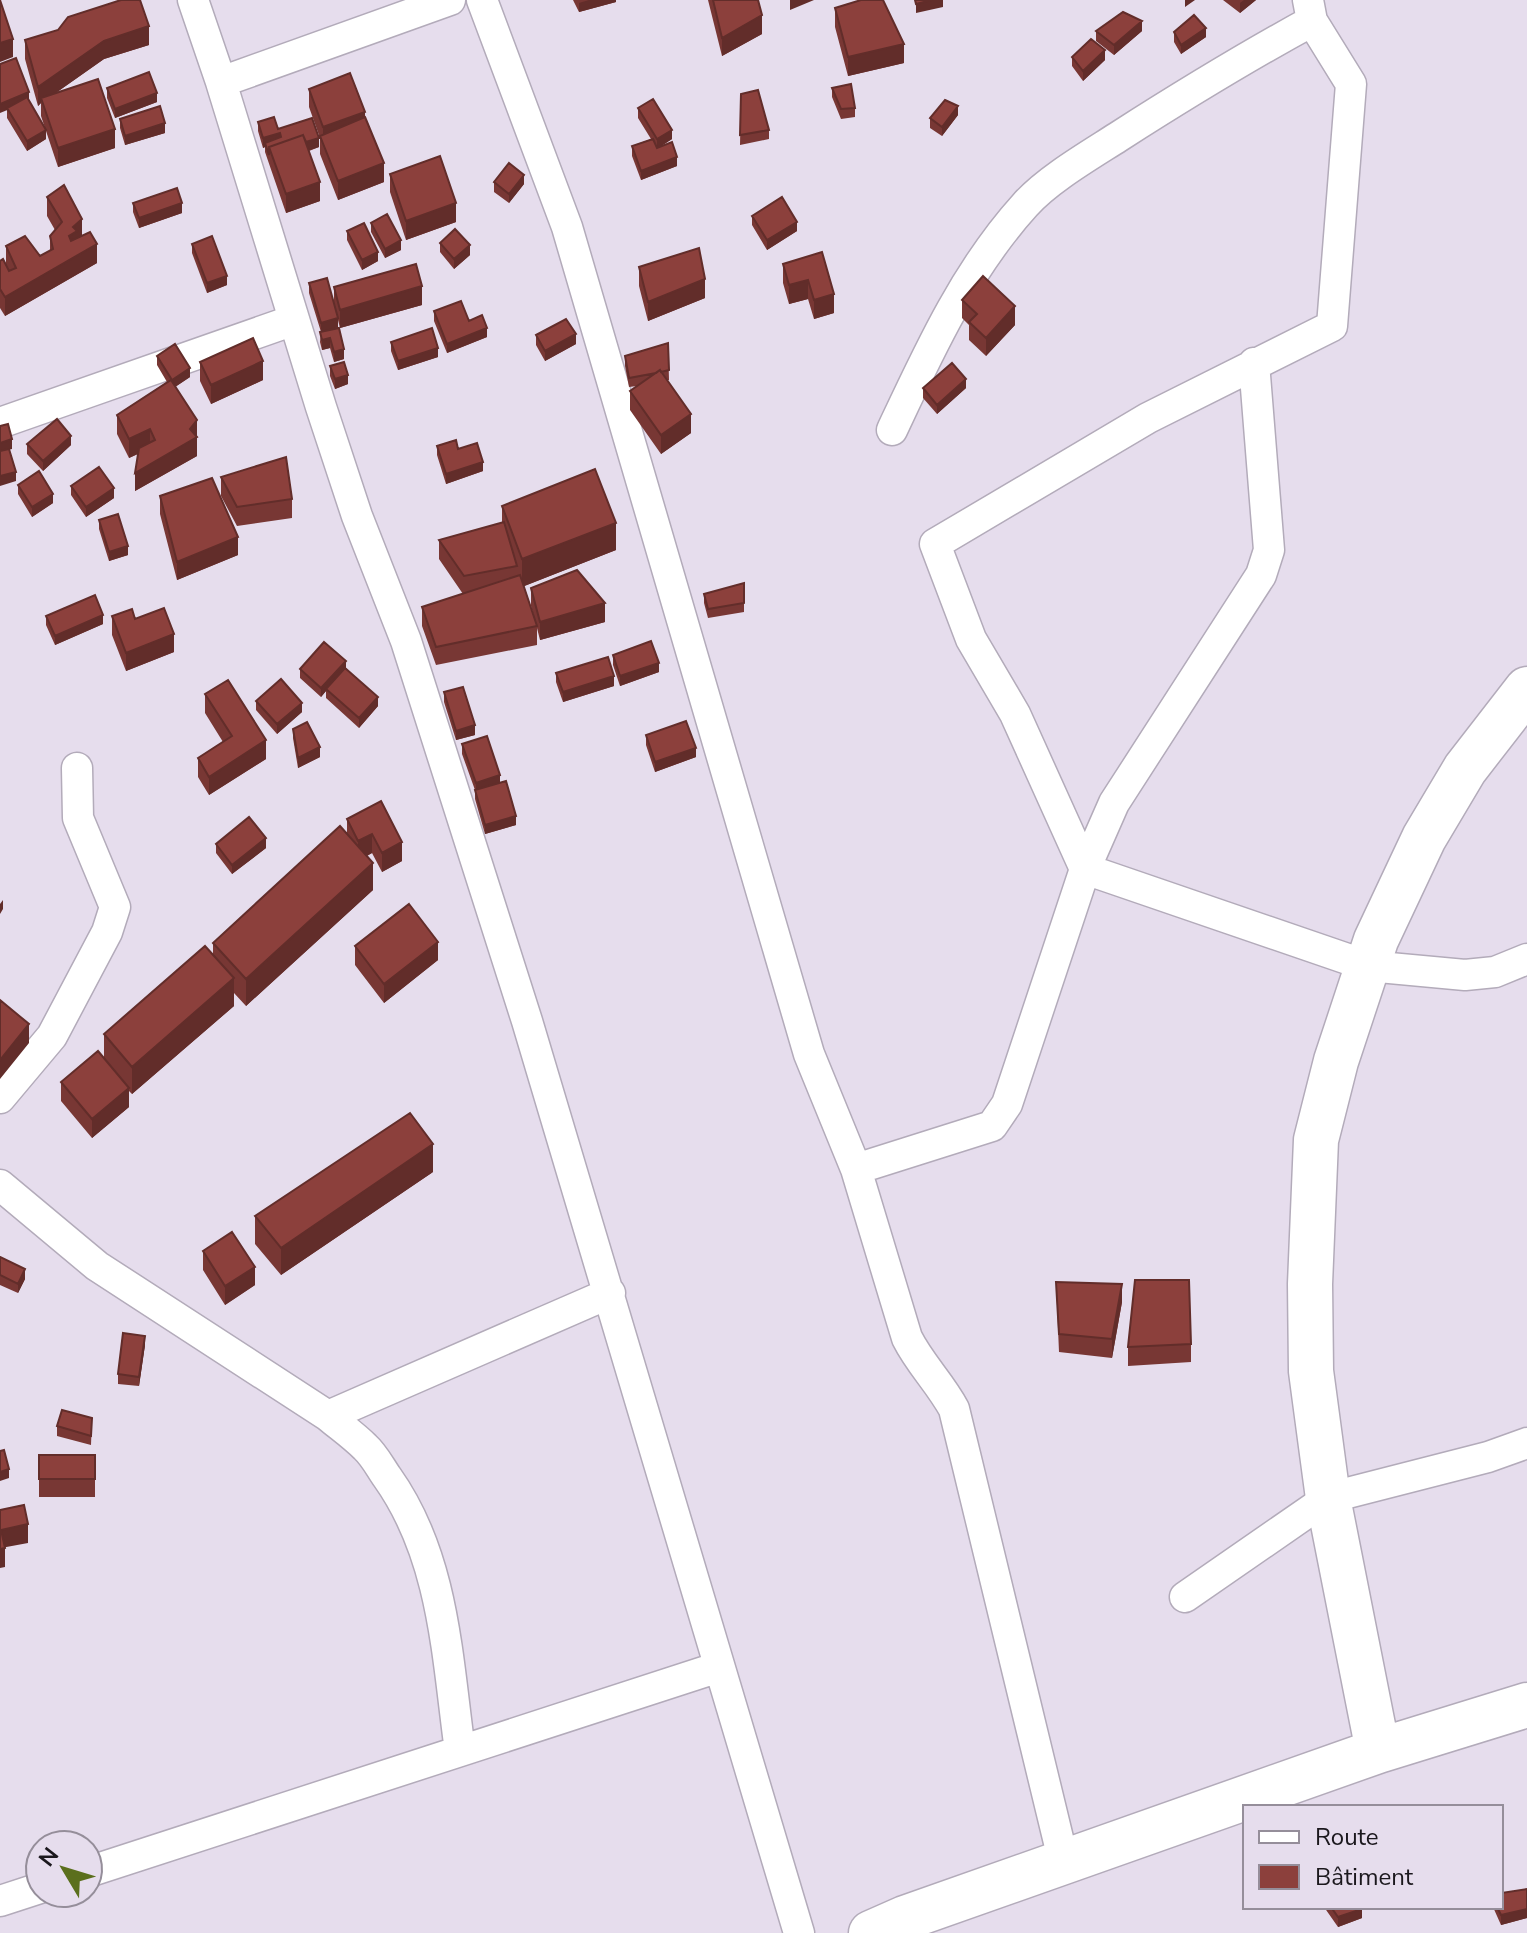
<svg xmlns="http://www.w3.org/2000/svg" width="1527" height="1933" viewBox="0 0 1527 1933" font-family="'Nunito Sans',sans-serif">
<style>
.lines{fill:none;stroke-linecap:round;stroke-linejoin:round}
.street-casing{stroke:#b3abba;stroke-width:33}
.secondary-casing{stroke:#b3abba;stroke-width:47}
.street{stroke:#fff;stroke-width:30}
.secondary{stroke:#fff;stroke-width:44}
.wall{fill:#783734}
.shaded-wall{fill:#622d2a}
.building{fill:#8c403c;stroke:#622d2a;stroke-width:2}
</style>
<rect width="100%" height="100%" fill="#e6dded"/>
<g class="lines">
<!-- street casing -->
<g class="street-casing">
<path id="street" d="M193,0l28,82 100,325 36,109 49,125 121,380 272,912
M482,0l85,227 242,827 47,115 51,169c13,26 33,45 47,71l110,454
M1308,0l4,21 39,63 -19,242 -184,92 -213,126 36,95 44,75 70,155 283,97 97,9 30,-3 32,-13
M221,82l229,-82
M0,423l294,-103
M892,430c37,-79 74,-160 133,-225 22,-25 65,-50 93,-68 64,-41 128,-80 194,-116
M0,1098l52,-62 55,-104 8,-25 -37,-89 -1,-50
M856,1169l136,-43 15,-22 78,-235 29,-66 147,-228 8,-25 -15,-187
M0,1185l97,81 231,150
M1185,1597l143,-99 160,-41 39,-14
M460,1751c-13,-95 -16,-194 -73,-274 -7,-10 -13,-22 -22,-30 -11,-11 -25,-21 -37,-31l282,-123
M88,1872l631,-205
M0,1901l40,-13"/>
</g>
<!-- secondary casing -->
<g class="secondary-casing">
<path id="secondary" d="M1378,1751l-50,-253 -17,-127 -1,-87 6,-144 20,-79 40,-121 48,-102 41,-69 62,-80
M871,1933l34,-15 473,-167 149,-46"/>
</g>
<!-- street -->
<use href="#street" class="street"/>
<!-- secondary -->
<use href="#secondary" class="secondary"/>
</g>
<!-- wall -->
<path class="wall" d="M573,0h43v2l-37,10z
M708,0h50l4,34 -40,22z
M1223,0h33l-16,13z
M835,8l69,55 -56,13 -13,-49z
M1096,31h46l-28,24 -18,-14z
M1174,32l32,5 -25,17 -7,-12z
M25,40l124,5 -45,14 -47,33 58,56 -57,19 -12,-36v8l-19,12 -20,-33v-8l-7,3 29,-12 16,27 -4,-12v-13l-3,3 -13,-47z
M1072,57l33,3 -22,21 -11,-15z
M107,88l50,14 -42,16 -8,-20z
M832,88l23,20v9l-14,2 -9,-22z
M309,89l56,29 19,64 -46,18 -18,-46v-16l-11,-31z
M741,94l28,36v9l-29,6z
M638,108l34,31 -11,7 16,20 -36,14 -9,-24v-10l19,-7 -13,-21z
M958,115l-16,21 -12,-8v-10z
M120,119l45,14 -40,12 -5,-17z
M258,122l61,25 -10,4 11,50 -34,12 -21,-61v-5l-2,1 -5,-17z
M390,174l66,48 -50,18 -16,-48z
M494,182l30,2 -15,19 -15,-11z
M47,197l35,39 15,27 -92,53 -5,-8v-47l6,4v-19l34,10 10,-5v-15l5,-6 -8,-14z
M133,203l49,10 -43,15 -6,-16z
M752,216l45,15 -30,19 -15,-25z
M371,223l30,27 -16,8 -14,-26z
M347,231l31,30 -16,9 -15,-30z
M440,243l30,12 -16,14 -14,-17z
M192,244l35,41 -20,8 -15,-40z
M822,252l12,61 -20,6 -6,-20 -19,5 -6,-21v-19z
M639,267l66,31 -57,23 -9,-35z
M309,283l25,21v-17l88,18 -82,23 -2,-8v7l6,32 -10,3 -4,-14 -8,2 -2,-8 1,-10 -12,-39z
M962,300l53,25 -29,31 -17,-16v-15l-7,-7z
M434,311l35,10 18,16 -40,16 -13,-32z
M536,335l40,9 -31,17 -9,-16z
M391,342l47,15 -40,13 -7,-19z
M668,343l1,37h-2l24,53 -30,21 -31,-44v-19l7,-5 -8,1 -4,-21v-10z
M157,356l33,21 -15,10 22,33v36l-62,35 3,-37 -9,4 -12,-24v-19l50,-33 -10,-17z
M200,362l63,18 -52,24 -11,-23z
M330,366l18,18 -13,5 -5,-13z
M923,388h43l-29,26 -14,-16z
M27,444l44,1 -28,26 -16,-17z
M437,446l46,25 -37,13 -9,-29z
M221,477l71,22v19l-55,8 -16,-30z
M18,485l35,18 -21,14 -14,-23z
M71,486l43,12 -28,19 -15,-22z
M160,496l78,59 -61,25 -17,-66z
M502,506l114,44 -92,36 11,34 -4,-14v-18l74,34 -65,18 -3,-12v17l-101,20 -14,-39v-19l41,-13 -24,-35v-19l63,-17z
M99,520l29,35 -19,6 -10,-32z
M744,583v29l-36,6 -4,-15v-9z
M46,616l57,8 -48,21 -9,-20z
M112,616l23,3 39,33 -48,19 -14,-36z
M613,655l46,17 -39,14 -7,-21z
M346,668l32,38 -19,22 -33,-30v-7l-5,6 -21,-19v-9z
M556,673l58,13 -51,16 -7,-20z
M444,692l31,43 -19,5 -12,-38z
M205,694l61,65 -57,36 -11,-18v-19l25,-16 -18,-29z
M256,701l46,11 -25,22 -21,-24z
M293,729l27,28 -22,11 -5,-30z
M646,735l50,22 -41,15 -9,-27z
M462,744l38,38 16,43 -31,9 -10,-35v-9l-13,-36z
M381,801l21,60 -20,11 -10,-19 -5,3 6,34 -127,116 -12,-13v13l-102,88 -3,-3v16l-37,31 -31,-37v-19l43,-24v-24l109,-79v-12l134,-110v-14z
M216,844l50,4 -34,26 -16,-21z
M355,946l83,14 -54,43 -29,-38z
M433,1172l-152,103 -26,-31v-28z
M203,1251l52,34 -30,20 -22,-35z
M0,1257l25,22 -7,14 -18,-8z
M1056,1282l66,20 -10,56 -53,-6z
M1191,1344v18l-63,4v-19z
M145,1345l-6,41 -21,-2v-10z
M92,1418l-1,27 -34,-9v-10z
M39,1455h56v42h-56z
M1527,1889v29l-26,7 -8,-18h8z
M1324,1907h37l1,11 -24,9z"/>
<!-- shaded-wall -->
<path class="shaded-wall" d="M589,0h27v2l-37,10v-9z
M790,0h24l-24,10z
M932,0h11v7l-27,6v-9z
M1185,0h10l-10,7z
M1244,0h12l-16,13v-10z
M762,15v19l-40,22v-18z
M1142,21v10l-28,24v-10z
M149,26v19l-45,14 -61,43 -2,-4v5l-3,3v-19l66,-46z
M1206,28v9l-25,17v-9z
M13,39v18l-13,5v-19z
M904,44v19l-56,13v-19z
M1105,50v10l-22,21v-10z
M29,92v9l-29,12v-9z
M157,93v9l-42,16v-9z
M958,106v9l-16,21v-9z
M365,112v18l-42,13v-16z
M165,123v10l-40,12v-9z
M115,129v19l-57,19v-19z
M46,130v9l-19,12v-10z
M672,130v9l-15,10v-10z
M280,133v10h-15v4l-2,1v-10z
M319,138v9l-44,15 -3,-8z
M677,157v9l-36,14v-9z
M384,163v19l-46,18v-19z
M524,175v9l-15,19v-9z
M320,182v19l-34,12v-19z
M182,203v10l-43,15v-10z
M456,203v19l-50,18v-19z
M82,219v19l-13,16v-18l4,-9z
M797,222v9l-30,19v-10z
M401,240v10l-16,8v-9z
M97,244v19l-92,53v-19z
M470,245v10l-16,14v-10z
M378,252v9l-16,9v-10z
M227,276v9l-20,8v-10z
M705,279v19l-57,23v-19z
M808,280v19l-19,5v-19z
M422,286v19l-82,23v-18z
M834,294v19l-20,6v-19z
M1015,306v19l-29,31v-18z
M338,318v9l-17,6v-10z
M487,328v9l-40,16v-9z
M576,334v10l-31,17v-10z
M330,338v10l-8,2v-10z
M438,348v9l-40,13v-9z
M344,349v10l-10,3v-10z
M263,361v19l-52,24v-19z
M190,368v9l-18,12v-9z
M348,375v9l-13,5v-10z
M966,379v9l-29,26v-9z
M691,414v19l-30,21v-19z
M197,420v36l-62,35v-18l55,-44z
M150,429v19l-21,10v-19z
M71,436v9l-28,26v-10z
M12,439v10l-12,3v-9z
M483,462v9l-37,13v-10z
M16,472v9l-16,5v-10z
M114,488v10l-28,19v-10z
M53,494v9l-21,14v-10z
M616,523v27l-94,37v-28z
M238,537v18l-61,25v-18z
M128,546v9l-19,6v-9z
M605,603v19l-65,18v-18z
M103,615v9l-48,21v-9z
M174,634v18l-48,19v-18z
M346,661v10l-20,18v2l-5,6v-9z
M659,663v9l-39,14v-10z
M614,676v10l-51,16v-10z
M378,697v9l-19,22v-10z
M302,703v9l-25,22v-10z
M475,725v10l-19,5v-9z
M266,740v19l-57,36v-18z
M320,747v10l-22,11v-10z
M696,748v9l-41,15v-10z
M500,775v9l-24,9v-10z
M516,816v9l-31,9v-9z
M372,834v19l-14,7v-19z
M266,838v10l-34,26v-9z
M402,842v19l-20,11v-19z
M373,863v27l-127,116v-27z
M3,900v9l-3,5v-10z
M438,942v18l-54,43v-19z
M234,978v28l-102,88v-27z
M29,1024v19l-29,36v-19z
M129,1088v19l-37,31v-19z
M433,1144v28l-152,103v-27z
M255,1267v18l-30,20v-19z
M25,1269v10l-7,14v-9z
M1122,1284v18l-10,56v-19z
M145,1336v9l-6,41v-9z
M9,1469v9l-9,3v-9z
M28,1524v19l-27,5v-18z
M5,1548v19l-5,1v-19z
M1362,1909v9l-24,9v-10z
M1527,1909v9l-26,7v-10z"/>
<!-- building -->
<path class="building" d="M0,0l13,39 -13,4z
M121,0h19l9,26 -45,15 -66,46 -13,-47 33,-10 10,-13z
M713,0h45l4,15 -40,23z
M861,0h22l21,44 -56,13 -13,-49z
M915,0h17l-16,4z
M1123,12l19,9 -28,24 -18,-14z
M1194,15l12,13 -25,17 -7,-13z
M1091,39l14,11 -22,21 -11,-14z
M16,58l13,34 -29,12v-40z
M149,72l8,21 -42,16 -8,-21z
M350,73l15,39 -42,15 -14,-38z
M98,79l17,50 -57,19 -17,-50z
M851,84l4,24 -14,1 -9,-21z
M758,90l11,40 -29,5 1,-41z
M27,97l19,33 -19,11 -20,-33z
M653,99l19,31 -15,9 -19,-31z
M945,100l13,6 -16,21 -12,-9z
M160,106l5,17 -40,13 -5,-17z
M274,117l4,12 34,-11 7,20 -13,4 -3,-7 -34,12v8l-4,-12 16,-6 -1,-4 -17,5 -5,-16z
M365,117l19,46 -46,18 -18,-45z
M303,135l17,47 -34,12 -17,-47z
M653,139l4,9 15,-6 5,15 -36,14 -9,-25z
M440,156l16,47 -50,18 -16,-47z
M509,163l15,12 -15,19 -15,-12z
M64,185l18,34 -9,8 4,4 -8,5 2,5 19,-9 7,12 -92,53 -5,-8v-28l3,-2 6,12 7,-3 -10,-22 19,-10 15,20 13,-7 -3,-13 12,-14 -15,-25z
M177,188l5,15 -43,15 -6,-15z
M782,197l15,25 -30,18 -15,-24z
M387,214l14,26 -16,9 -14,-26z
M364,223l14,29 -16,8 -15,-29z
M455,229l15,16 -16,14 -14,-16z
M212,236l15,40 -20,7 -15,-39z
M699,248l6,31 -57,23 -9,-35z
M822,252l12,42 -20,6 -6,-20 -19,5 -6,-21z
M416,264l6,22 -82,24 -6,-23z
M983,276l32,30 -29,32 -17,-16 8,-8 -15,-14z
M327,278l11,40 -17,5 -12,-40z
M461,301l8,20 13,-6 5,13 -40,16 -13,-33z
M566,319l10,15 -31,17 -9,-16z
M339,328l5,21 -10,3 -4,-14 -8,2 -2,-8z
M432,328l6,20 -40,13 -7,-19z
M253,338l10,23 -52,24 -11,-23z
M668,343l1,27 -8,2 -1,-2 -4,3 -27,5 -4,-22z
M175,344l15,24 -18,12 -15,-24z
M344,362l4,13 -13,4 -5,-13z
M952,363l14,16 -29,26 -14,-17z
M660,370l31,44 -30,21 -31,-44z
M171,380l26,40 -7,9 7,8 -62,36 4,-25 16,-8 -5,-11 -21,10 -12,-24z
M57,419l14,17 -28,25 -16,-17z
M8,424l4,15 -12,4v-17z
M456,440l2,9 19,-6 6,19 -37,12 -9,-28z
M9,449l7,23 -16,4v-25z
M286,457l6,42 -55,8 -16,-30z
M99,467l15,21 -28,19 -15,-21z
M595,469l21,54 -94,36 -20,-53z
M39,471l14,23 -21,13 -14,-22z
M212,478l26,59 -61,25 -17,-66z
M118,514l10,32 -19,6 -10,-32z
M504,522l13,44 -53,10 -25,-36z
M577,570l28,33 -65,19 -9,-34z
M520,575l17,51 -101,21 -14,-40z
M744,583v20l-36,6 -4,-15z
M95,595l8,20 -48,21 -9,-20z
M164,608l10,26 -48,19 -14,-37 20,-7 3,10z
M651,641l8,22 -39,13 -7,-21z
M324,642l22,19 -25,27 -21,-19z
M608,657l6,19 -51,16 -7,-19z
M345,668l33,29 -19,21 -33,-29z
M281,679l21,24 -25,21 -21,-23z
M228,680l38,60 -57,37 -11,-19 34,-22 -27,-42z
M463,687l12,38 -19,6 -12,-39z
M686,721l10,27 -41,14 -9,-27z
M307,722l13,25 -22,11 -5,-29z
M487,736l13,39 -24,8 -14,-39z
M506,781l10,35 -31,9 -10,-35z
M381,801l21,41 -20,11 -10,-19 -14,7 -11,-22z
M249,817l17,21 -34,27 -16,-21z
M340,826l33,37 -127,116 -33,-36z
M409,904l29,38 -54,42 -29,-38z
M205,946l29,32 -102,89 -28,-33z
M0,1000l29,24 -29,36z
M98,1051l31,37 -37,31 -31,-37z
M410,1113l23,31 -152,104 -26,-32z
M232,1232l23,35 -30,19 -22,-35z
M0,1257l25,12 -7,15 -18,-9z
M1135,1280h54l2,64 -63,3z
M1056,1282l66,2 -10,55 -53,-5z
M123,1333l22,3 -6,41 -21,-3z
M62,1410l30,8 -1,18 -34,-10z
M4,1450l5,19 -9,3v-21z
M39,1455h56v24h-56z
M24,1505l4,19 -27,6 4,18 -5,1v-39z
M1527,1889v20l-26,6 -4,-8h4v-14z
M1331,1907h30l1,2 -24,8z"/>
<!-- legend -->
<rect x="1243" y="1805" width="260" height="104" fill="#e6dded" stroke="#958e9a" stroke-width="2"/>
<rect x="1259" y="1831" width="40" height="12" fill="#ffffff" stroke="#958e9a" stroke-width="2"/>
<text x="1315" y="1845" font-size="24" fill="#1b181d">Route</text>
<rect x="1259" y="1865" width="40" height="24" fill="#8c403c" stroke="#958e9a" stroke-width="2"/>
<text x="1315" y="1885" font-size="24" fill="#1b181d">Bâtiment</text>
<!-- north arrow -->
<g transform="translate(64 1869) rotate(308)"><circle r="38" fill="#e6dded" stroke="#958e9a" stroke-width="2"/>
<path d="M0-6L14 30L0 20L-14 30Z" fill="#5b6f1d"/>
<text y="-12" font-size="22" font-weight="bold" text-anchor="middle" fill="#1b181d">N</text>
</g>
</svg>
